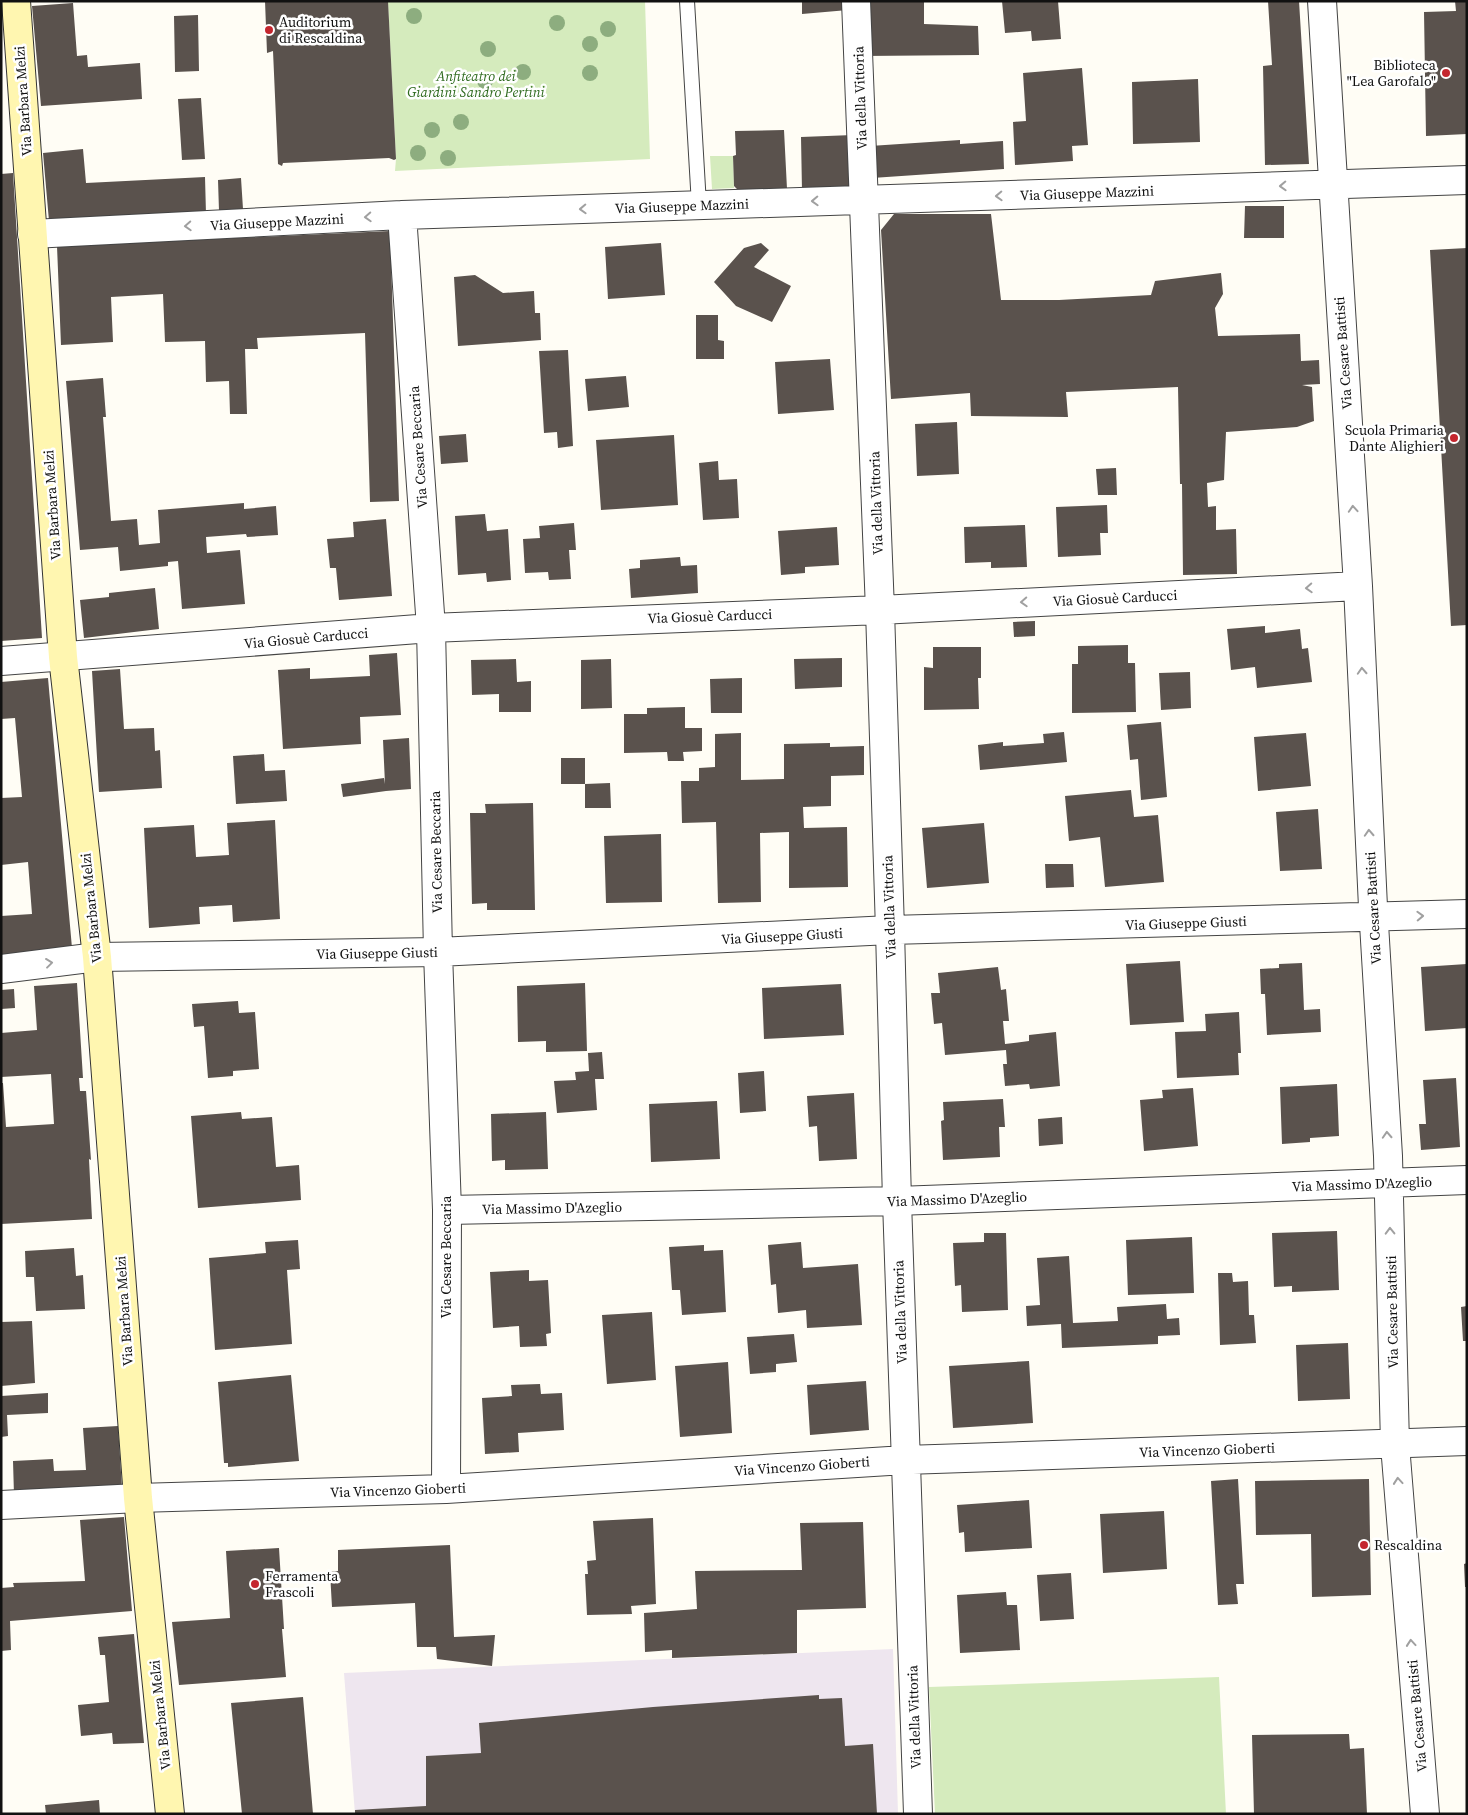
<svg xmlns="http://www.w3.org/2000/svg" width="1468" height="1815" viewBox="0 0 1468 1815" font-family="'Source Serif 4',serif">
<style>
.industrial{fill:#eee6ef}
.green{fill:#d5ebbd}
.building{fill:#5a524d}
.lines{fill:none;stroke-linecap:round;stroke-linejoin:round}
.lane-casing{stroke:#444;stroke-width:16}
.street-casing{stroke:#444;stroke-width:30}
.secondary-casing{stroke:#333;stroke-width:30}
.lane{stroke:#fff;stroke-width:14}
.street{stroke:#fff;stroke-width:28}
.secondary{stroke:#fff6b0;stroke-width:28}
.tree{fill:#8dad7f}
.oneway{stroke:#a0a0a0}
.poi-dot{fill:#c4262e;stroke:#fff;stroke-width:2}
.labels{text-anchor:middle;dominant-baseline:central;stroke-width:5;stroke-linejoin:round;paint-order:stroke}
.poi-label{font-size:14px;fill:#111;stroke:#fff;text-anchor:start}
.park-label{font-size:14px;font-style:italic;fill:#2f6b1f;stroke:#fff}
.street-label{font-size:14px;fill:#111;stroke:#fff}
</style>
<rect width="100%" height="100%" fill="#fffdf5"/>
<!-- industrial -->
<path class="industrial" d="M893,1649l5,165h-543l-11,-141z"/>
<!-- green -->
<path class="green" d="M645,1l5,158 -255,12 1,-12 -8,-157z
M710,156h23l1,32 -22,1z
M1219,1677l7,137h-291l-6,-127z"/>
<!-- building -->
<path class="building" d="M265,1h123l8,158 -2,1 -5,-2 -106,5 -1,3 -4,-2 -5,-113 -6,2z
M802,1h46v9l-46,4z
M861,1h63v23l54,2 1,29 -116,1z
M1002,1h56l3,38 -29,2 -1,-10 -26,2z
M1268,1h31l10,163 -44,1 -2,-99 9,-1z
M1455,1h12v133l-41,2 -2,-124 32,-1z
M73,3l4,53 10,-1 1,12 52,-4 2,36 -101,7 -9,-100z
M198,15l1,56 -24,1 -1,-56z
M1082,68l6,77 -16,1 1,15 -58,4 -2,-43 13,-1 -3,-48z
M1198,79l2,63 -67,2 -1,-62z
M201,98l4,61 -23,1 -4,-61z
M784,130l3,59 -48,2 -5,-5 -1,-30 3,-1 -1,-24z
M853,135l4,52 -55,4 -1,-54z
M960,140v4l43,-3 1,28 -132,9 -2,-32z
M83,149l3,34 119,-6 1,37 -157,7 -6,-68z
M13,173l29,465 -41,3v-467z
M241,178l2,31 -24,2 -1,-31z
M1245,206h39v32h-40z
M894,214h97l10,86h58l92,-5 4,-14 66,-8 2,21 -8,14 3,28 82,-2 1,27 18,-1 1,24 -18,1 10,2 2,34 -17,6 -71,5 -2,48 -17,3 1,24 8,-1v24l20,-1 1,45 -54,1 -1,-91h-2l-2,-97 -112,5 2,25 -97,-1 -1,-23 -79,6 -10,-169z
M390,231l9,270 -29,1 -5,-169 -108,5 1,11h-13l2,65h-17l-1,-33 -23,1 -1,-41 -40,1 -2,-48 -52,3 2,45 -52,3 -4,-99z
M661,243l4,52 -57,4 -3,-52z
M761,243l8,7 -15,17 37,19 -19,36 -36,-16 -22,-24 30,-34z
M1467,248v377l-16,1 -21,-376z
M475,275l28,18 31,-2 1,22h5l1,27 -83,6 -4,-69z
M696,315h22v25l6,1v18h-28z
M568,350l5,96 -15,2 -1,-16 -13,1 -5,-82z
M830,359l4,51 -56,4 -3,-52z
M626,376l3,31 -41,4 -3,-32z
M103,378l3,39h-3l8,104 26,-2 2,26 21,-2 -2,-33 86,-7v6l32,-3 2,29 -31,2 -1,-3 -40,3 1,16 33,-3 5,54 -63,5 -4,-48 -10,1v4l-48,5 -2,-24 -38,3 -14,-169z
M957,422l2,52 -42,2 -2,-52z
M466,434l2,28 -27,2 -2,-28z
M674,435l4,70 -77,5 -5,-70z
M718,461l1,19 18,-1 2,39 -36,2 -4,-57z
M1116,468l1,27h-19l-2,-26z
M1107,505l1,28h-8l1,22 -43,2 -2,-50z
M485,514l2,17 21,-2 3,51 -24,2 -1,-9 -28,2 -3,-59z
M386,519l6,77 -53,4 -3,-32h-6l-3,-29 27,-2 -1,-15z
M574,523l2,27h-7l2,29 -22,1 -1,-8 -23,1 -2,-34 17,-1 -1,-12z
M1025,525l2,42 -36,1v-6l-26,1 -1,-36z
M837,527l2,38 -34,2v6l-24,2 -3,-44z
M680,557l1,9 16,-1 1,28 -67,5 -2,-29 11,-1v-8z
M155,588l4,41 -75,9 -4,-38 29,-3v-4z
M1035,621v15l-21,1 -1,-15z
M1265,626v7l35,-4 2,20 6,-1 4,34 -55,6 -2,-21 -24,3 -4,-41z
M1128,645v18h7l1,49 -64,1v-49h6v-18z
M933,647h48v31h-3l1,31 -55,1v-43l9,1z
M397,653l4,62 -41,2 1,27 -78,5 -5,-79 32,-2v11l60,-3 -1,-21z
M842,658v29l-47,2 -1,-30z
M516,659l1,23 14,-1v31h-32v-18l-27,1 -1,-35z
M611,659l1,49 -31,1v-49z
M120,669l4,60 30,-1 1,23 5,-1 2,38 -63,4 -7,-121z
M1190,672l1,36 -30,2 -2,-37z
M48,678l24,270 -71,7v-39l31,-2 -4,-52 -27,3v-67l21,-1 -7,-79 -14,1v-37z
M742,678v35h-31l-1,-34z
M685,707v21h17v23l-19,1 1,9h-16l-1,-9 -43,1v-39h23v-6z
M1161,722l6,75 -26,3 -3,-41 -8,1 -3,-35z
M1064,732l3,30 -87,8 -2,-25 25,-3v4l41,-3 -1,-9z
M741,733v47l43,-1v-35l46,-1v4l34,-1v29l-33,1v30l-28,1 1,21 43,-1 1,60 -59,1v-56l-29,1 1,69 -43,1 -2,-81 -34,1 -1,-42h18v-13l16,-1v-33z
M1306,733l5,53 -53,5 -4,-54z
M409,738l2,51 -25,2 -43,6 -2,-13 43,-6 1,6 -2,-44z
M264,754l1,17 20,-1 2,31 -51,3 -3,-48z
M561,758h24v26h-24z
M610,783l1,25h-26v-24z
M1131,790l3,27 24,-2 6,67 -59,5 -5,-50 -31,4 -4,-45z
M533,803l2,107h-48v-7l-15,1 -2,-91h16l-1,-9z
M1318,809l4,60 -42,2 -4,-59z
M275,820l5,99 -47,3 -1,-17 -33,2 1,17 -51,4 -5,-100 50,-3 2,32 33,-2 -2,-32z
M984,823l5,60 -62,5 -5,-60z
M661,834l1,68 -56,1 -2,-67z
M1045,864h28l1,23 -28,1z
M1180,961l4,61 -54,3 -4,-61z
M1302,963l2,47 16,-1 1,23 -54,3 -2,-41h-4l-1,-25 19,-1v-4z
M1467,964v64l-42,3 -4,-64z
M998,967l3,23 5,-1 3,32h-6l2,23 24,-3v-6l27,-3 4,54 -30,3 -1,-5 -24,2 -2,-22h4l-1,-14 -61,5 -3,-32 -8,1 -3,-31h9l-2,-20z
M77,983l6,95h-4l1,13h6l5,69 -2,-1 3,60 -91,5v-141h2l3,44 48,-3 -3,-50 -50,3v-44l36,-3 -3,-44z
M585,983l2,68 -41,1v-11l-28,1 -1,-56z
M841,984l3,51 -80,4 -2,-51z
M14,989l1,19 -14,1v-19z
M238,1001l1,12 16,-1 4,57 -26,2v5l-25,2 -4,-52 -10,1 -2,-23z
M1239,1012l2,41h-3l1,22 -62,3 -2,-46 31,-1 -1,-17z
M602,1052l2,27h-9l2,31 -40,3 -3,-32 22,-1 -1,-8 14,-1 -1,-18z
M764,1071l2,40 -26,2 -2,-40z
M1456,1078l4,69 -39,3 -2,-26h7l-3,-44z
M1337,1084l2,52 -29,2v4l-28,2 -2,-57z
M1193,1088l5,58 -54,5 -4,-51 23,-2 -1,-8z
M854,1093l3,66 -38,2 -2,-35 -8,1 -2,-31z
M1003,1099l2,28h-6l1,30 -57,3 -2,-39 3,-1 -1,-18z
M717,1101l3,58 -69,3 -2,-58z
M241,1112l1,7 30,-2 4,50 23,-2 2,35 -103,8 -7,-92z
M546,1112l2,57 -43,1v-10l-13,1 -1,-47z
M1062,1117l1,27 -24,2 -1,-27z
M1337,1231l2,59 -47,2v-6l-18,1 -2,-54z
M984,1233h22l2,77 -46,2 -1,-27 -6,1 -2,-43 31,-1z
M1192,1237l2,56 -66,2 -2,-55z
M298,1240l2,29 -13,1 5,74 -77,6 -6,-92 57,-5 -1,-11z
M801,1242l2,26 55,-4 4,61 -55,3 -1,-18 -28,3 -2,-29 -5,1 -3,-40z
M704,1245v6l19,-1 3,62 -44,3 -2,-25h-8l-3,-43z
M74,1248l2,28 7,-1 2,34 -49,2 -2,-34h-8l-1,-26z
M1069,1256l4,67 45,-2 -1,-14 49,-3 1,15 12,-1 1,17 -22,1v8l-96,4 -1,-24 -34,2 -1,-20 14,-1 -3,-47z
M529,1270v11l19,-1 3,53 -5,1 1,12 -27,1 -1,-21 -26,2 -3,-56z
M1218,1273h14l1,9 15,-1 1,34h5l2,28 -36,2z
M1467,1306v35h-4l-2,-34z
M652,1312l4,68 -49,4 -5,-69z
M32,1321l3,62 -34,3v-64z
M794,1334l3,28 -21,2v8l-26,2 -3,-37z
M1348,1343l2,56 -52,2 -2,-56z
M1029,1361l4,62 -80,5 -4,-62z
M728,1362l4,71 -52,4 -5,-71z
M291,1375l8,86 -71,6v-4h-4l-6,-81z
M866,1381l3,49 -59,5 -3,-50z
M540,1384l1,10 21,-1 2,37 -46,3 1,19 -34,2 -3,-56 30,-2 -1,-11z
M48,1393v20l-41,2 1,21 -7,1v-41z
M118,1426l4,62 -108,7 -1,-34 40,-2 1,12 32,-1 -3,-42z
M1238,1479l6,105h-8l2,20 -20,1 -7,-124z
M1369,1479l2,116 -59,2 -1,-63 -55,1 -1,-54z
M1029,1500l3,48 -67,4 -1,-20 -5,1 -2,-28z
M1164,1511l3,58 -64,4 -3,-59z
M124,1517l8,94 -122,10 1,29 -10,1v-63l13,-1 -1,-4 72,-2 -5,-61z
M653,1518l3,86 -25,2 1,8 -45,1 -2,-41h3l-1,-13 9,-1 -3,-39z
M863,1522l3,86 -69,2v43l-125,5v-8l-27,2 -1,-39 53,-4 -2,-38 107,-1 -2,-47z
M450,1545l4,92 41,-2 -3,31 -55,-7 -1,-12h-19l-2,-44 -83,4 -2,-35 8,-1v-21z
M279,1548l5,81h-2l4,48 -107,8 -7,-63 58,-4 -4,-67z
M1467,1563v24h-2l-1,-23z
M1071,1573l3,46 -34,2 -3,-46z
M1006,1592l1,13h10l3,45 -60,3 -3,-58z
M134,1634l10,109 -31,1 -1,-11 -31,3 -3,-31 31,-3 -4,-47h-5l-2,-18z
M819,1695v4l23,-1 3,48 28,-2 4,70h-522v-4l71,-4v-50l55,-3 -2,-30 174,-16z
M303,1697l10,117h-71l-11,-111z
M1349,1734l1,15 14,-1 3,66h-113l-2,-79z
M99,1800l1,14h-54l-1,-9z"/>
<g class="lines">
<!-- lane casing -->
<g class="lane-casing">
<path id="lane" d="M687,1l12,204"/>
</g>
<!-- street casing -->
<g class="street-casing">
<path id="street" d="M856,1l24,609 10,320 7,271 21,613
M1322,1l36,585 15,321 15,249 7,289 30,369
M402,215l29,413 7,324 9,258 -1,279
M32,234l370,-19 1065,-35
M1,661l430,-33 449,-18 478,-24
M1,969l96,-12 341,-5 452,-22 577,-16
M447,1210l450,-9 570,-21
M1,1505l137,-7 308,-9 459,-29 562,-19"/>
</g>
<!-- secondary casing -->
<g class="secondary-casing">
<path id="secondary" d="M16,1l47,656 34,300 41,541 32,316"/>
</g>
<!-- lane -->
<use href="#lane" class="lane"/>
<!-- street -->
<use href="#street" class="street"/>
<!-- secondary -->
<use href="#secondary" class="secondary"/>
</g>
<!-- trees -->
<g class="tree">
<circle cx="414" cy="16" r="8"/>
<circle cx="557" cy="23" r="8"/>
<circle cx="608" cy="29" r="8"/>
<circle cx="590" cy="44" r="8"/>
<circle cx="488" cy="49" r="8"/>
<circle cx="523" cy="72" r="8"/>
<circle cx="590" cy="73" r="8"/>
<circle cx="485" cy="81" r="8"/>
<circle cx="461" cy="122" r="8"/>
<circle cx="432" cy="130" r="8"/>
<circle cx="418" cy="153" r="8"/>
<circle cx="448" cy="158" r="8"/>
</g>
<!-- one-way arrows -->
<defs><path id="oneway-chevron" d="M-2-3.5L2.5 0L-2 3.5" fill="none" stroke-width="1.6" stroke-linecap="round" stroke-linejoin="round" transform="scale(1.25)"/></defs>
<g class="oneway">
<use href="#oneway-chevron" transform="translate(1283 186) rotate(178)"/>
<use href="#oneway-chevron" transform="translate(999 196) rotate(178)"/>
<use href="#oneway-chevron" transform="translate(815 201) rotate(178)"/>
<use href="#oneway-chevron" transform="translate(583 209) rotate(178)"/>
<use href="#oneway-chevron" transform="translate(368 217) rotate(177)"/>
<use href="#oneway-chevron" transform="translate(188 226) rotate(177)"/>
<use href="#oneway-chevron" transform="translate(1353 509) rotate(-94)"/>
<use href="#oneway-chevron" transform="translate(1309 588) rotate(177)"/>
<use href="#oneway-chevron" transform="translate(1024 602) rotate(177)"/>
<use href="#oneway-chevron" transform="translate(1362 671) rotate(-93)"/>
<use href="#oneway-chevron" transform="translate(1369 833) rotate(-93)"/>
<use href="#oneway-chevron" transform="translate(1420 916) rotate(-2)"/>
<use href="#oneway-chevron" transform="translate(49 963) rotate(-7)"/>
<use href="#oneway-chevron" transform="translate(1387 1135) rotate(-93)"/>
<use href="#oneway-chevron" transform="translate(1390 1231) rotate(-91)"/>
<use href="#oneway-chevron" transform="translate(1398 1481) rotate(-95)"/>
<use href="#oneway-chevron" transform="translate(1411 1643) rotate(-95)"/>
</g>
<!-- markers -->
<g class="poi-dot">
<circle cx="269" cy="30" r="5"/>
<circle cx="1446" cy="73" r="5"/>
<circle cx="1454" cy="438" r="5"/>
<circle cx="1364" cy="1545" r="5"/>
<circle cx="255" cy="1584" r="5"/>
</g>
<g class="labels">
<!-- poi labels -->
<g class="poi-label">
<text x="279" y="22">Auditorium<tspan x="279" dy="16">di Rescaldina</tspan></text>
<text x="1436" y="65" text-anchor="end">Biblioteca<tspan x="1436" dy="16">"Lea Garofalo"</tspan></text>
<text x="1444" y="430" text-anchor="end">Scuola Primaria<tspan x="1444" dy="16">Dante Alighieri</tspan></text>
<text x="1374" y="1545">Rescaldina</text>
<text x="265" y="1576">Ferramenta<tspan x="265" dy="16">Frascoli</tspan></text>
</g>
<!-- park labels -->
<g class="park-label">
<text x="476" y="76">Anfiteatro dei<tspan x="476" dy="16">Giardini Sandro Pertini</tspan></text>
</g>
<!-- street labels -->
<g class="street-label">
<text transform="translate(860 98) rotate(-92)">Via della Vittoria</text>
<text transform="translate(23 101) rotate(-94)">Via Barbara Melzi</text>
<text transform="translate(1087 193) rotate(-2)">Via Giuseppe Mazzini</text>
<text transform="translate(682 206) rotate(-2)">Via Giuseppe Mazzini</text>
<text transform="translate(277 222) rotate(-3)">Via Giuseppe Mazzini</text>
<text transform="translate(1343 353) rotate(-94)">Via Cesare Battisti</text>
<text transform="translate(418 447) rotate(-94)">Via Cesare Beccaria</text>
<text transform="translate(876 503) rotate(-92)">Via della Vittoria</text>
<text transform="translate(52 505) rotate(-94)">Via Barbara Melzi</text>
<text transform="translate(1115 598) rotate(-3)">Via Giosuè Carducci</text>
<text transform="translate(710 616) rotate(-2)">Via Giosuè Carducci</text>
<text transform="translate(306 638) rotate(-5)">Via Giosuè Carducci</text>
<text transform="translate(436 852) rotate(-91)">Via Cesare Beccaria</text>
<text transform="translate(889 907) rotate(-92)">Via della Vittoria</text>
<text transform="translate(91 908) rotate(-96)">Via Barbara Melzi</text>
<text transform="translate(1373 908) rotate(-93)">Via Cesare Battisti</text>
<text transform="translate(1186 923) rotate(-2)">Via Giuseppe Giusti</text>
<text transform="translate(782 936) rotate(-3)">Via Giuseppe Giusti</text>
<text transform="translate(377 953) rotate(-1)">Via Giuseppe Giusti</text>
<text transform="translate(1362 1184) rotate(-2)">Via Massimo D'Azeglio</text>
<text transform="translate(957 1199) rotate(-2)">Via Massimo D'Azeglio</text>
<text transform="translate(552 1208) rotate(-1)">Via Massimo D'Azeglio</text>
<text transform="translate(446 1257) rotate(-90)">Via Cesare Beccaria</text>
<text transform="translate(124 1311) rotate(-94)">Via Barbara Melzi</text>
<text transform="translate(900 1312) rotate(-92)">Via della Vittoria</text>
<text transform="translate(1392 1312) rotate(-91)">Via Cesare Battisti</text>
<text transform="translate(1207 1450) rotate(-2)">Via Vincenzo Gioberti</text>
<text transform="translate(802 1466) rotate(-4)">Via Vincenzo Gioberti</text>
<text transform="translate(398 1490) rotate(-2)">Via Vincenzo Gioberti</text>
<text transform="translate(160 1715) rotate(-96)">Via Barbara Melzi</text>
<text transform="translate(1417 1716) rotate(-95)">Via Cesare Battisti</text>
<text transform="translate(914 1717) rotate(-92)">Via della Vittoria</text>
</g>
</g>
<!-- border -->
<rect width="1468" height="1815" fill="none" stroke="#111111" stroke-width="5"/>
</svg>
